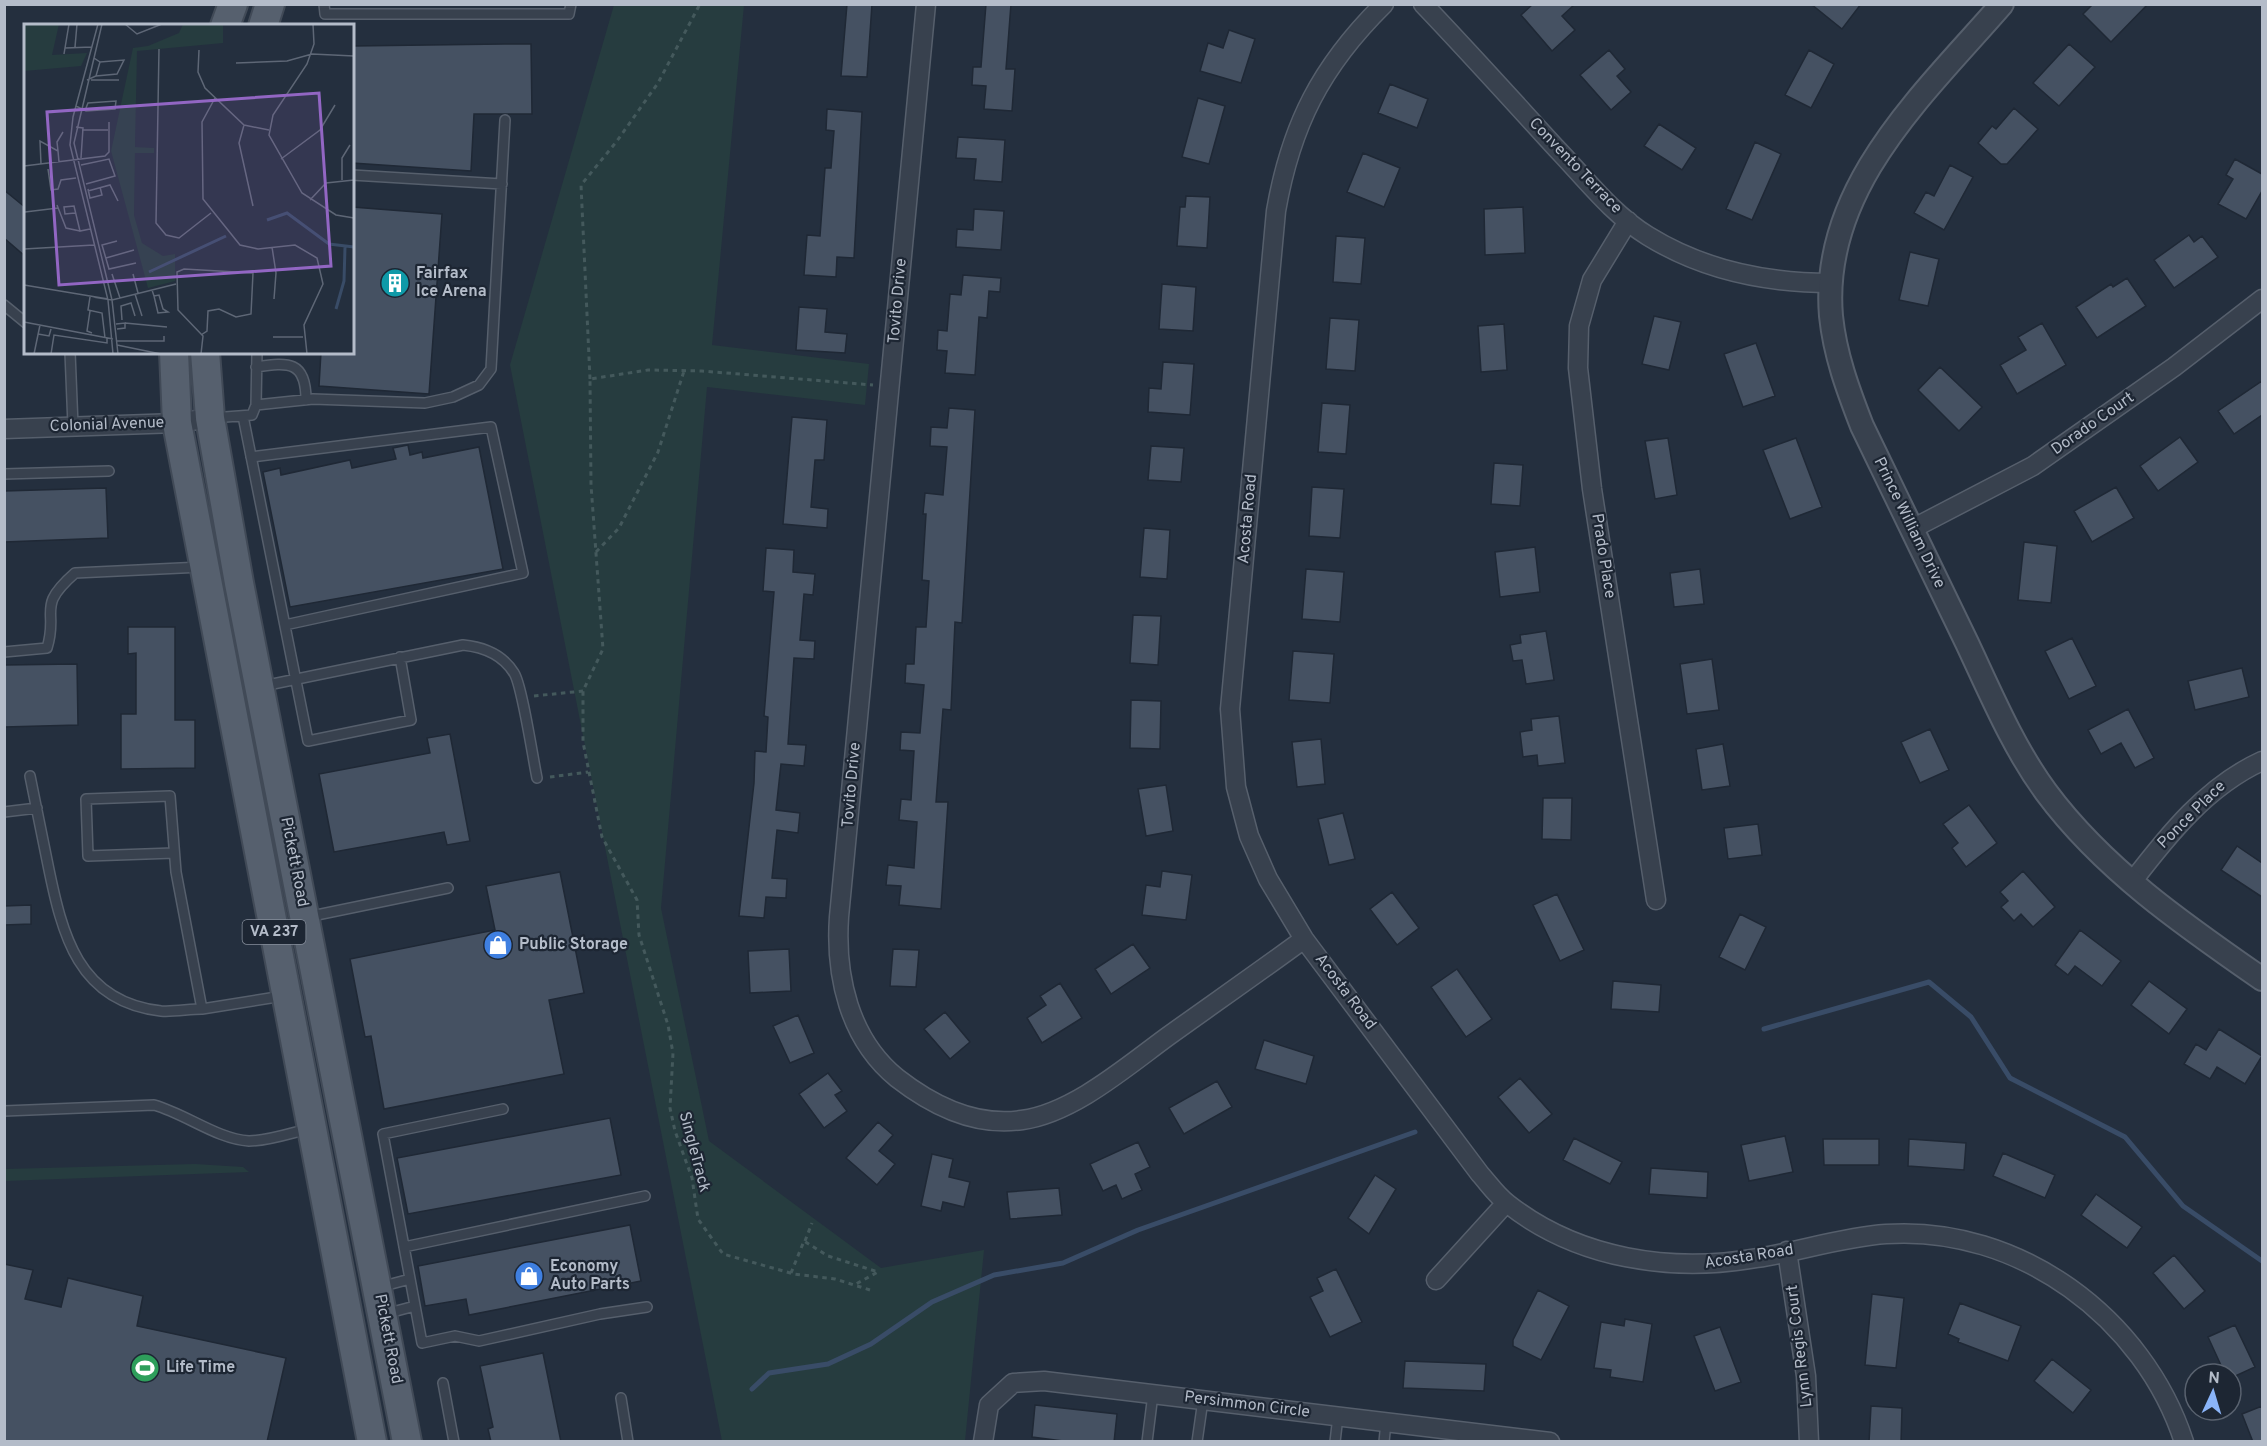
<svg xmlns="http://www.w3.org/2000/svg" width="2267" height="1446" viewBox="0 0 2267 1446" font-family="Overpass,sans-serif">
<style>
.green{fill:#263c3f}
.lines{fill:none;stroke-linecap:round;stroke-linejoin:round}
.stream{stroke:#394c67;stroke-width:5}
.building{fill:#455162;stroke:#1f2835;stroke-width:1.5}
.service-casing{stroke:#565f6c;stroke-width:12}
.minor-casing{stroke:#565f6c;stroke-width:21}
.tertiary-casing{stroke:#565f6c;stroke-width:26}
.primary-casing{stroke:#414a57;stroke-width:32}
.path{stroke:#44595c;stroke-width:3;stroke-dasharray:4.5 4.5;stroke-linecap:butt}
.service{stroke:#38414e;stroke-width:9}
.minor{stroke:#38414e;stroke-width:18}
.tertiary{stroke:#38414e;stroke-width:22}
.primary{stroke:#56606e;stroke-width:28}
.labels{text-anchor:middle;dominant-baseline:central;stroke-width:4.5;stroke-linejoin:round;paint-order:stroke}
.shield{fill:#1d2633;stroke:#878f9c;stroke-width:1.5}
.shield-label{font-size:15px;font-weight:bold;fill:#b4bcc9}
.street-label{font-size:16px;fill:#b4bcc9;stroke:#1d2633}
.poi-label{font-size:16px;font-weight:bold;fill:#b4bcc9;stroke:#1d2633;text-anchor:start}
.inset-river{fill:none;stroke:#394c67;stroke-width:3}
.inset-road{fill:none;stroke:#5e6776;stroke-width:1.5}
.view{fill:#9266c3;fill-opacity:0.15;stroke:#9266c3;stroke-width:3}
.inset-edge{fill:none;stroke:#b4bcc9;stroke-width:3}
</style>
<rect width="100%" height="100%" fill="#242f3e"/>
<!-- green -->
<path class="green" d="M614,5h130l-32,340 157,19 -4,41 -158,-18 -46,521 48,233 172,127 103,-18 -19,191h-243l-212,-1076z
M195,1164l48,3 6,5 -244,9v-12z"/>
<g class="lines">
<!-- stream -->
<path class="stream" d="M1764,1029l165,-47 42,35 39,61 115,59 58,69 79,55
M752,1389l17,-16 59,-9 43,-20 61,-42 62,-27 69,-12 75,-33 277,-98"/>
</g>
<!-- building -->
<path class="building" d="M847,4h25l-5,73 -26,-1z
M986,4h25l-5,65h9l-3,42 -28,-2 2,-23 -14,-1 1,-18h8z
M1533,4h42l-13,12 13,14 -23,21 -31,-36z
M1811,4h50l-19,25z
M2093,4h55l-37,38 -28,-28z
M1229,30l26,9 -14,44 -41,-12 8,-28 15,5z
M504,44h27l1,70h-58l-3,57 -119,-8v-117z
M2069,44l26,23 -36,39 -26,-23z
M1609,50l16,19 -8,7 14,16 -20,18 -31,-35z
M1809,50l25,14 -23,44 -26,-13z
M1390,84l38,15 -11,29 -39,-15z
M1198,98l27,8 -16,58 -27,-7z
M2014,108l24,21 -31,35h-6l-23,-21 14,-17 4,3z
M827,109l35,3 -8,146 -17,-1 -1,20 -32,-2 3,-40 13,1 5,-68h6l3,-37 -8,-1z
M1659,124l37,24 -14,22 -38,-24z
M958,137l47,3 -3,42 -28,-2 2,-21 -20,-1z
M1755,142l26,12 -29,66 -26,-11z
M1363,153l37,15 -16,39 -37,-15z
M2235,159l27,15v17l-16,28 -28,-15 15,-25 -7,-4z
M1950,165l23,12 -29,53 -30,-17 12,-21 8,4z
M4,190l22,18v49l-22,-19z
M1186,196l24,1 -3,51 -30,-2 3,-39h5z
M352,207l90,7 -13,180 -110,-8 2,-34h31z
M1523,207l2,46 -40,2 -1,-46z
M974,209l30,2 -3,39 -45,-3 1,-18 16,1z
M2189,235l5,7 8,-6 16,21 -44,31 -20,-28z
M1336,236l29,2 -4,46 -28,-2z
M1910,252l29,7 -11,47 -29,-6z
M963,275l38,3 -1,14 -11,-1 -2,27 -8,-1 -4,58 -30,-2 2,-22 -10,-1 1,-20 9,1 3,-37 11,1z
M2127,278l19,28 -49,32 -21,-31 35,-23 2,3z
M1162,284l34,3 -3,44 -34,-2z
M799,307l28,2 -2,23 22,2 -2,19 -49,-3z
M1654,316l27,6 -12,48 -27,-6z
M1330,318l29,2 -4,51 -29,-2z
M2042,323l24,42 -49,29 -17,-29 26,-15 -8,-13z
M1504,324l3,46 -26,2 -3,-46z
M1756,343l19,53 -32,11 -19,-53z
M1163,362l31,2 -4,51 -42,-3 1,-24 12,1z
M1940,367l42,40 -23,24 -41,-41z
M2262,381v34l-28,19 -16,-23z
M1322,403l28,2 -4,49 -28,-2z
M949,408l26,2 -13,213 -7,-1 -4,88 -8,-1 -7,93h12l-7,107 -42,-4 2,-19 -15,-1 2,-20 26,3 3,-46 -18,-2 2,-21 10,1 3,-49 -14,-1 1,-18 19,1 4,-48 -19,-2 1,-19h8l2,-37h10l3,-46 -7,-1 4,-66h-3l2,-21 18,2 4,-48 -17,-1 1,-19 16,1z
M792,417l35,3 -3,40h-9l-4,47 17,2 -1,19 -44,-4z
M2180,437l18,25 -40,29 -18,-25z
M1668,438l9,57 -22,4 -10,-58z
M1796,438l26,69 -32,12 -27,-69z
M408,445l2,10 12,-3 1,6 56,-11 24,122 -213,38 -27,-135 17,-4 1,7 69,-15 2,8 44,-9 -3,-11z
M1151,446l33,2 -3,34 -33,-2z
M1494,463l29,2 -3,41 -29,-2z
M1312,487l32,2 -4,49 -31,-2z
M2116,487l18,31 -42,24 -18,-31z
M106,488l2,50 -104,4v-51z
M1144,528l26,2 -3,49 -27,-2z
M2024,542l33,4 -6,57 -33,-3z
M1535,547l5,45 -40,5 -5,-45z
M766,548l28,2 -1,22 22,2 -2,21 -9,-1 -4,46 15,1 -1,18 -20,-1 -6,86 18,1 -2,21 -23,-2 -5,46 24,3 -2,20 -21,-3 -5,48 15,1 -1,19 -20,-1 -2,21 -25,-2 15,-133 1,-32 11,1 2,-35 -4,-1 10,-124 -11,-1z
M1306,569l38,3 -4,50 -38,-3z
M1700,569l4,35 -30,3 -4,-34z
M1133,615l28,1 -3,49 -28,-2z
M128,627h47v93h20v48l-74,1v-55h15v-61l-8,1z
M1546,631l8,49 -28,4 -4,-24 -9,1 -3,-16 11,-2 -1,-8z
M2072,638l24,48 -27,13 -24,-48z
M1293,651l41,3 -4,49 -41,-3z
M1712,659l7,51 -32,4 -7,-50z
M77,664l1,61 -74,2v-62z
M2242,668l7,29 -54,13 -7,-29z
M1131,700l30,1 -1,48 -30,-1z
M2128,709l26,49 -19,10 -14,-25 -20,11 -13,-24z
M1559,716l6,47 -27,3 -1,-11 -14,2 -3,-25 12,-2 -1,-11z
M1930,729l19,41 -29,13 -19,-41z
M450,734l20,107 -23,4 -3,-13 -110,20 -15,-78 111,-21 -3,-15z
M1321,739l4,45 -28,3 -5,-45z
M1723,744l7,42 -28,4 -6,-41z
M1166,785l7,46 -27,5 -8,-47z
M1543,798h29l-1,42 -29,-1z
M1969,805l28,38 -31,24 -14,-19 6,-5 -15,-19z
M1343,813l12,46 -26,6 -11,-46z
M1758,824l4,31 -34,4 -4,-31z
M2237,846l25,17v34l-41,-27z
M1162,871l30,4 -6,45 -44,-5 4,-30 14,2z
M2023,871l32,36 -22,20 -12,-13 -7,7 -13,-14 7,-6 -8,-9z
M560,872l24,121 -35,7 15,74 -180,35 -13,-73 -6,1 -15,-78 145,-29 -9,-44z
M1392,892l27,36 -22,17 -27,-36z
M1557,894l27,56 -24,11 -27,-56z
M31,905v19l-27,1v-19z
M1740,914l26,13 -21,43 -26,-13z
M2080,930l41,31 -19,25 -27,-20 -7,9 -13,-10z
M1133,944l17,24 -39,26 -16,-25z
M789,949l2,42 -41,2 -2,-42z
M893,949l26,1 -3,37 -26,-1z
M1457,969l35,50 -26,18 -35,-50z
M1613,981l48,4 -2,27 -48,-3z
M2149,981l38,28 -18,25 -38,-29z
M1060,983l22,35 -40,25 -15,-25 19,-13 -6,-9z
M945,1012l25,30 -20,17 -26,-30z
M798,1015l16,38 -24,10 -17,-37z
M2219,1029l43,27 -17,28 -28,-17 -7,12 -26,-15 12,-20 10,6z
M1264,1040l50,16 -8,28 -51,-15z
M828,1073l14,18 -7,4 12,16 -23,17 -25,-34z
M1520,1078l32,36 -23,19 -31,-36z
M1217,1081l15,26 -48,27 -15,-26z
M610,1118l11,57 -213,39 -11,-56z
M878,1122l15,13 -14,16 16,13 -18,21 -31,-27z
M1785,1136l8,36 -44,9 -8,-36z
M1574,1138l48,24 -12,22 -47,-24z
M1823,1139h56v26h-55z
M1909,1139l57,4 -2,27 -56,-4z
M1138,1142l12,25 -15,7 7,16 -20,9 -6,-14 -13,6 -13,-27z
M2003,1153l52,22 -10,23 -52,-22z
M932,1154l21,5 -4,18 21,5 -6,25 -21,-5 -2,9 -20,-5z
M1651,1168l57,4 -1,26 -58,-4z
M1375,1175l21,14 -27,45 -21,-16z
M1059,1188l3,27 -52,4 -3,-27z
M2096,1194l46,33 -15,21 -46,-33z
M630,1225l11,56 -172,34 -3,-16 -41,7 -7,-40z
M2174,1255l31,36 -21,18 -31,-36z
M4,1264l29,6 -8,29 36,8 7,-29 75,18 -6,30 149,32 -19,84h-263z
M1336,1269l26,53 -32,15 -20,-40 13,-6 -6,-13z
M1538,1290l31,16 -28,54 -28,-14v-6z
M1872,1294l32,4 -8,70 -31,-3z
M1960,1303l61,23 -13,35 -50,-19 1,-3 -11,-5z
M1625,1319l27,5 -9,58 -33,-5 1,-7 -17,-2 7,-46 23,4z
M2235,1325l20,42 -24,11v-4h-6l-17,-37z
M1720,1327l21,55 -26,9 -21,-55z
M543,1353l18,89h-70l-3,-13 5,-2 -13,-61z
M2052,1359l39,31 -18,23 -39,-32z
M1405,1361l81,3 -2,27 -81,-3z
M1035,1405l82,9 -3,28h-43l-39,-5z
M1871,1406l31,2 -1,34h-32z
M2262,1406v36h-9l-11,-28z"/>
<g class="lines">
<!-- service casing -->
<g class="service-casing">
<path id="service" d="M324,4l1,10h244l2,-10
M352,175l150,9
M4,305l22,18
M70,352l3,74
M256,367c33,-5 50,-6 50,33
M256,405l1,-53
M243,416l65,325 103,-21 -11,-63
M212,418l40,-3 4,-10 57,-6 112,4 28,-6 26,-12 12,-16 14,-249
M251,457l240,-30 32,146 -238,52
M4,474l105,-3
M4,652l43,-4c12,-38 -12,-40 28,-75l127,-6
M263,686l200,-41c20,2 40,10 51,28 8,12 19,86 23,105
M30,776c6,30 12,60 18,89 14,69 30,137 113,146 13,1 28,-2 41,-2
M4,812l33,-4
M174,853l-86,3 -2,-57 84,-3 6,76 26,137 81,-13
M307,917l141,-29
M503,1109l-120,25 39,209 33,-7 24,5 121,-27 47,-7
M4,1111l150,-6c32,9 63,34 95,36 19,0 42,-8 59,-12
M404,1247l241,-51
M380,1287l30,-8
M385,1314l30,-8
M443,1383l11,59
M621,1398l7,44
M1147,1442l6,-48
M1197,1442l6,-42
M1335,1442l3,-26
M1384,1442l2,-20"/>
</g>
<!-- minor casing -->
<g class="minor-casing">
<path id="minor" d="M926,4l-87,913c-4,59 10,122 58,161 36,28 79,49 125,42 51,-7 104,-53 145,-83 46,-33 92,-65 137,-98
M1384,4c-63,62 -93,121 -108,207l-46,498 6,78 13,49 19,43 36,60 176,235c9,10 17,22 28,30 70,55 163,69 249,54 44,-7 86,-21 129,-24 133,-9 258,84 298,208
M1423,4c45,47 89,96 133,144 29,30 56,66 92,88 55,34 120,47 183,47
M1628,221l-36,59 -13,46 -1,42 14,121 64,411
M4,429l173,-6 33,-5
M1912,529l121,-63 141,-99 88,-68
M2132,882c36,-47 75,-96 130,-121
M1787,1251l19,125 3,66
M1436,1280l70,-77
M983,1442l6,-37 24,-22 31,-2 506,61"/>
</g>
<!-- tertiary casing -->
<g class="tertiary-casing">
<path id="tertiary" d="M2002,4c-77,89 -182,183 -171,312 4,39 17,74 31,110 35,72 70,145 105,217 24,51 46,104 79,149 57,77 138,133 216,187"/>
</g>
<!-- primary casing -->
<g class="primary-casing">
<path id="primary" d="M225,26l8,-22
M263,26l7,-22
M174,352l3,71 195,1019
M205,352l5,66 29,165 168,859"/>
</g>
<!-- path -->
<path class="path" d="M590,379l-9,-194 36,-44 41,-58 42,-79
M596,552l23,-24 39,-76 26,-81
M534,696l49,-5
M550,777l38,-5
M805,1241l7,-18
M791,1273l13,-32 24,15 50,16 -24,13
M870,1290l-35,-11 -41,-5 -71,-20 -25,-35 -6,-41 -17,-47 -5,-23 3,-55 -5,-28 -29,-90 -2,-35 -35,-63 -19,-95v-51l20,-42 -12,-164 -1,-106 58,-9 54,1 171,14"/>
<!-- service -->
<use href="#service" class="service"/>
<!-- minor -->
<use href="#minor" class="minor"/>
<!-- tertiary -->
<use href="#tertiary" class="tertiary"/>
<!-- primary -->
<use href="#primary" class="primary"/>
</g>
<!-- icons -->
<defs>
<g id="building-disc" transform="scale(1.5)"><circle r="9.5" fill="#0f9aa8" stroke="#1d2633"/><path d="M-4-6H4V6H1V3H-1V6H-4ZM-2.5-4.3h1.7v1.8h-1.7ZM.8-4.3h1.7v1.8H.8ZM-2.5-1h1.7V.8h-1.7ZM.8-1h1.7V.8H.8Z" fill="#fff"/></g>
<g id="shop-disc" transform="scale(1.5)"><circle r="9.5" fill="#3f7fe0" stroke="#1d2633"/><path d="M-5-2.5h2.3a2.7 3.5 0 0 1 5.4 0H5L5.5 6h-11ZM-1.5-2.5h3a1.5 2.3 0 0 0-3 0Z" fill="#fff"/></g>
<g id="stadium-disc" transform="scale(1.5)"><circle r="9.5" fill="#2e9e5b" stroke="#1d2633"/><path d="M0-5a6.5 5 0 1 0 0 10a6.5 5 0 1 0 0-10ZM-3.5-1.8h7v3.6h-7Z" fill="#fff"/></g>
</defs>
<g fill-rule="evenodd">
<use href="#building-disc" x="395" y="283"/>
<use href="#shop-disc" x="498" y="945"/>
<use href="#shop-disc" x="529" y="1276"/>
<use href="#stadium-disc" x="145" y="1368"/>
</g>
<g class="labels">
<!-- shield labels -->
<rect class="shield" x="242.5" y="920" width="63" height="24" rx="4.5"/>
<g class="shield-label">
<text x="274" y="932">VA 237</text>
</g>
<!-- street labels -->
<g class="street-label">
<text transform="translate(1575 166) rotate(46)">Convento Terrace</text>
<text transform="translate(898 301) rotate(-85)">Tovito Drive</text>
<text transform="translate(2093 424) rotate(-35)">Dorado Court</text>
<text transform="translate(107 425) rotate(-2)">Colonial Avenue</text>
<text transform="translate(1248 519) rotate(-85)">Acosta Road</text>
<text transform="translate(1909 523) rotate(64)">Prince William Drive</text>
<text transform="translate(1603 556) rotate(81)">Prado Place</text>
<text transform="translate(852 785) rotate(-85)">Tovito Drive</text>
<text transform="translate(2192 815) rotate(-45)">Ponce Place</text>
<text transform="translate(294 862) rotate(79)">Pickett Road</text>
<text transform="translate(1345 992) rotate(53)">Acosta Road</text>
<text transform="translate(694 1152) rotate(75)">SingleTrack</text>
<text transform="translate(1749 1257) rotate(-9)">Acosta Road</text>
<text transform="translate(388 1339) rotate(79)">Pickett Road</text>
<text transform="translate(1800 1346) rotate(-97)">Lynn Regis Court</text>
<text transform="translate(1247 1405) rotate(7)">Persimmon Circle</text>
</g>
<!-- poi labels -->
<g class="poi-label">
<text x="416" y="274">Fairfax<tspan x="416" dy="18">Ice Arena</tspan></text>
<text x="519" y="945">Public Storage</text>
<text x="550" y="1267">Economy<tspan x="550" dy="18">Auto Parts</tspan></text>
<text x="166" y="1368">Life Time</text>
</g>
</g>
<!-- overview -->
<g transform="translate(24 24)">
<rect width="330" height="330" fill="#242f3e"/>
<path d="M0,0h35l-7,31 35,-2 -6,13 -57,5zM159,0h40v19l-86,8 -2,96 19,1v5h-19l-1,62 8,28 21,13 12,-2v27l-27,7 -37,-137 22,-103 15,-2 31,-13z" fill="#263c3f"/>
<path class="inset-river" d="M243,196l20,-7 42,31 25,3M125,248l77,-36M312,285l8,-28 1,-34"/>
<path class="inset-road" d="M74,0l-25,93 -3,28 38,155 5,54M78,0l-28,119 38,157 6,54M101,0l12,10 25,-10M289,0l1,20 -7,20 -34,51 -4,20 33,58 34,22 18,3M51,23l2,-23M41,24l27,-1M135,25l-3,174 10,12 13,3 32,-25M175,26l-1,22 7,16 39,37 25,5M40,30l5,-30M70,34l6,4 24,-2 -7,14 -21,2M212,39l51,-2 25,-7 42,2M63,56l9,-4 4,-14M67,56h28M191,74l-13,24 1,77 37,46 18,4 37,-4 22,13 6,26 -19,41 3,29M52,82l10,5 29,-2 1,-8 -28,2 -2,5M220,101l-5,18 14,63M52,103l7,1 -2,30M58,106h26M34,127l-1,-9 6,-10M257,135l39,-29 15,-25M17,140l-1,-23 18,10 1,11M57,141l28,-6 6,17 -29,8M0,142l81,-10 4,-4v-30M24,145l3,21 7,-1 3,-9 15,-2M318,156v-22l8,-13M64,165l2,9 12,-3 -2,-8M64,167l22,-6 8,16M286,176l16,-17 28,-3M33,181l9,23 14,3M1,188l33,-4M51,189l-10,1 -1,-7 10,-1 6,25 10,-2M93,217l-15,4 7,24 27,-6M248,223l4,26 -2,26M0,225l70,-4M82,234l28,-8M88,250l8,24M109,250l5,19M0,261l84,14M128,266l2,6 4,17 10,-1 -5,-3 -4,-14 -5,1M111,270l7,22M66,273l-2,13 14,3 3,25M69,273l19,3 64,-16M66,287l-3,20 5,2M98,296l-1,-14 10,-3 4,13M0,298l89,17M101,299l42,4M92,300l9,-1v5l-8,1M14,310l11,2 2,-7M249,313h30M93,317h47v-5M93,321l44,9M10,330l6,-29M27,330l3,-19 53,8v-5M177,330l2,-18 -25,-26 -1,-38 7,-3 69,4 -2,41 -15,3 -17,-8 -11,2 -1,20 -6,4"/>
<path class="view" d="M295,69l12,173 -272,19 -12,-173z"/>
<rect width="330" height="330" class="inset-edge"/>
</g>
<!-- border -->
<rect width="2267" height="1446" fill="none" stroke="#b4bcc9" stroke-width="12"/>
<!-- north arrow -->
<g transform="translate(2213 1392) rotate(4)"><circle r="28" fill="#1d2633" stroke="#59626f" stroke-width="1.5"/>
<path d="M0-4.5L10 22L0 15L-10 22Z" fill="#8ab4f8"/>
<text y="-9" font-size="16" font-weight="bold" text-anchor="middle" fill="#b4bcc9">N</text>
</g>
</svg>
